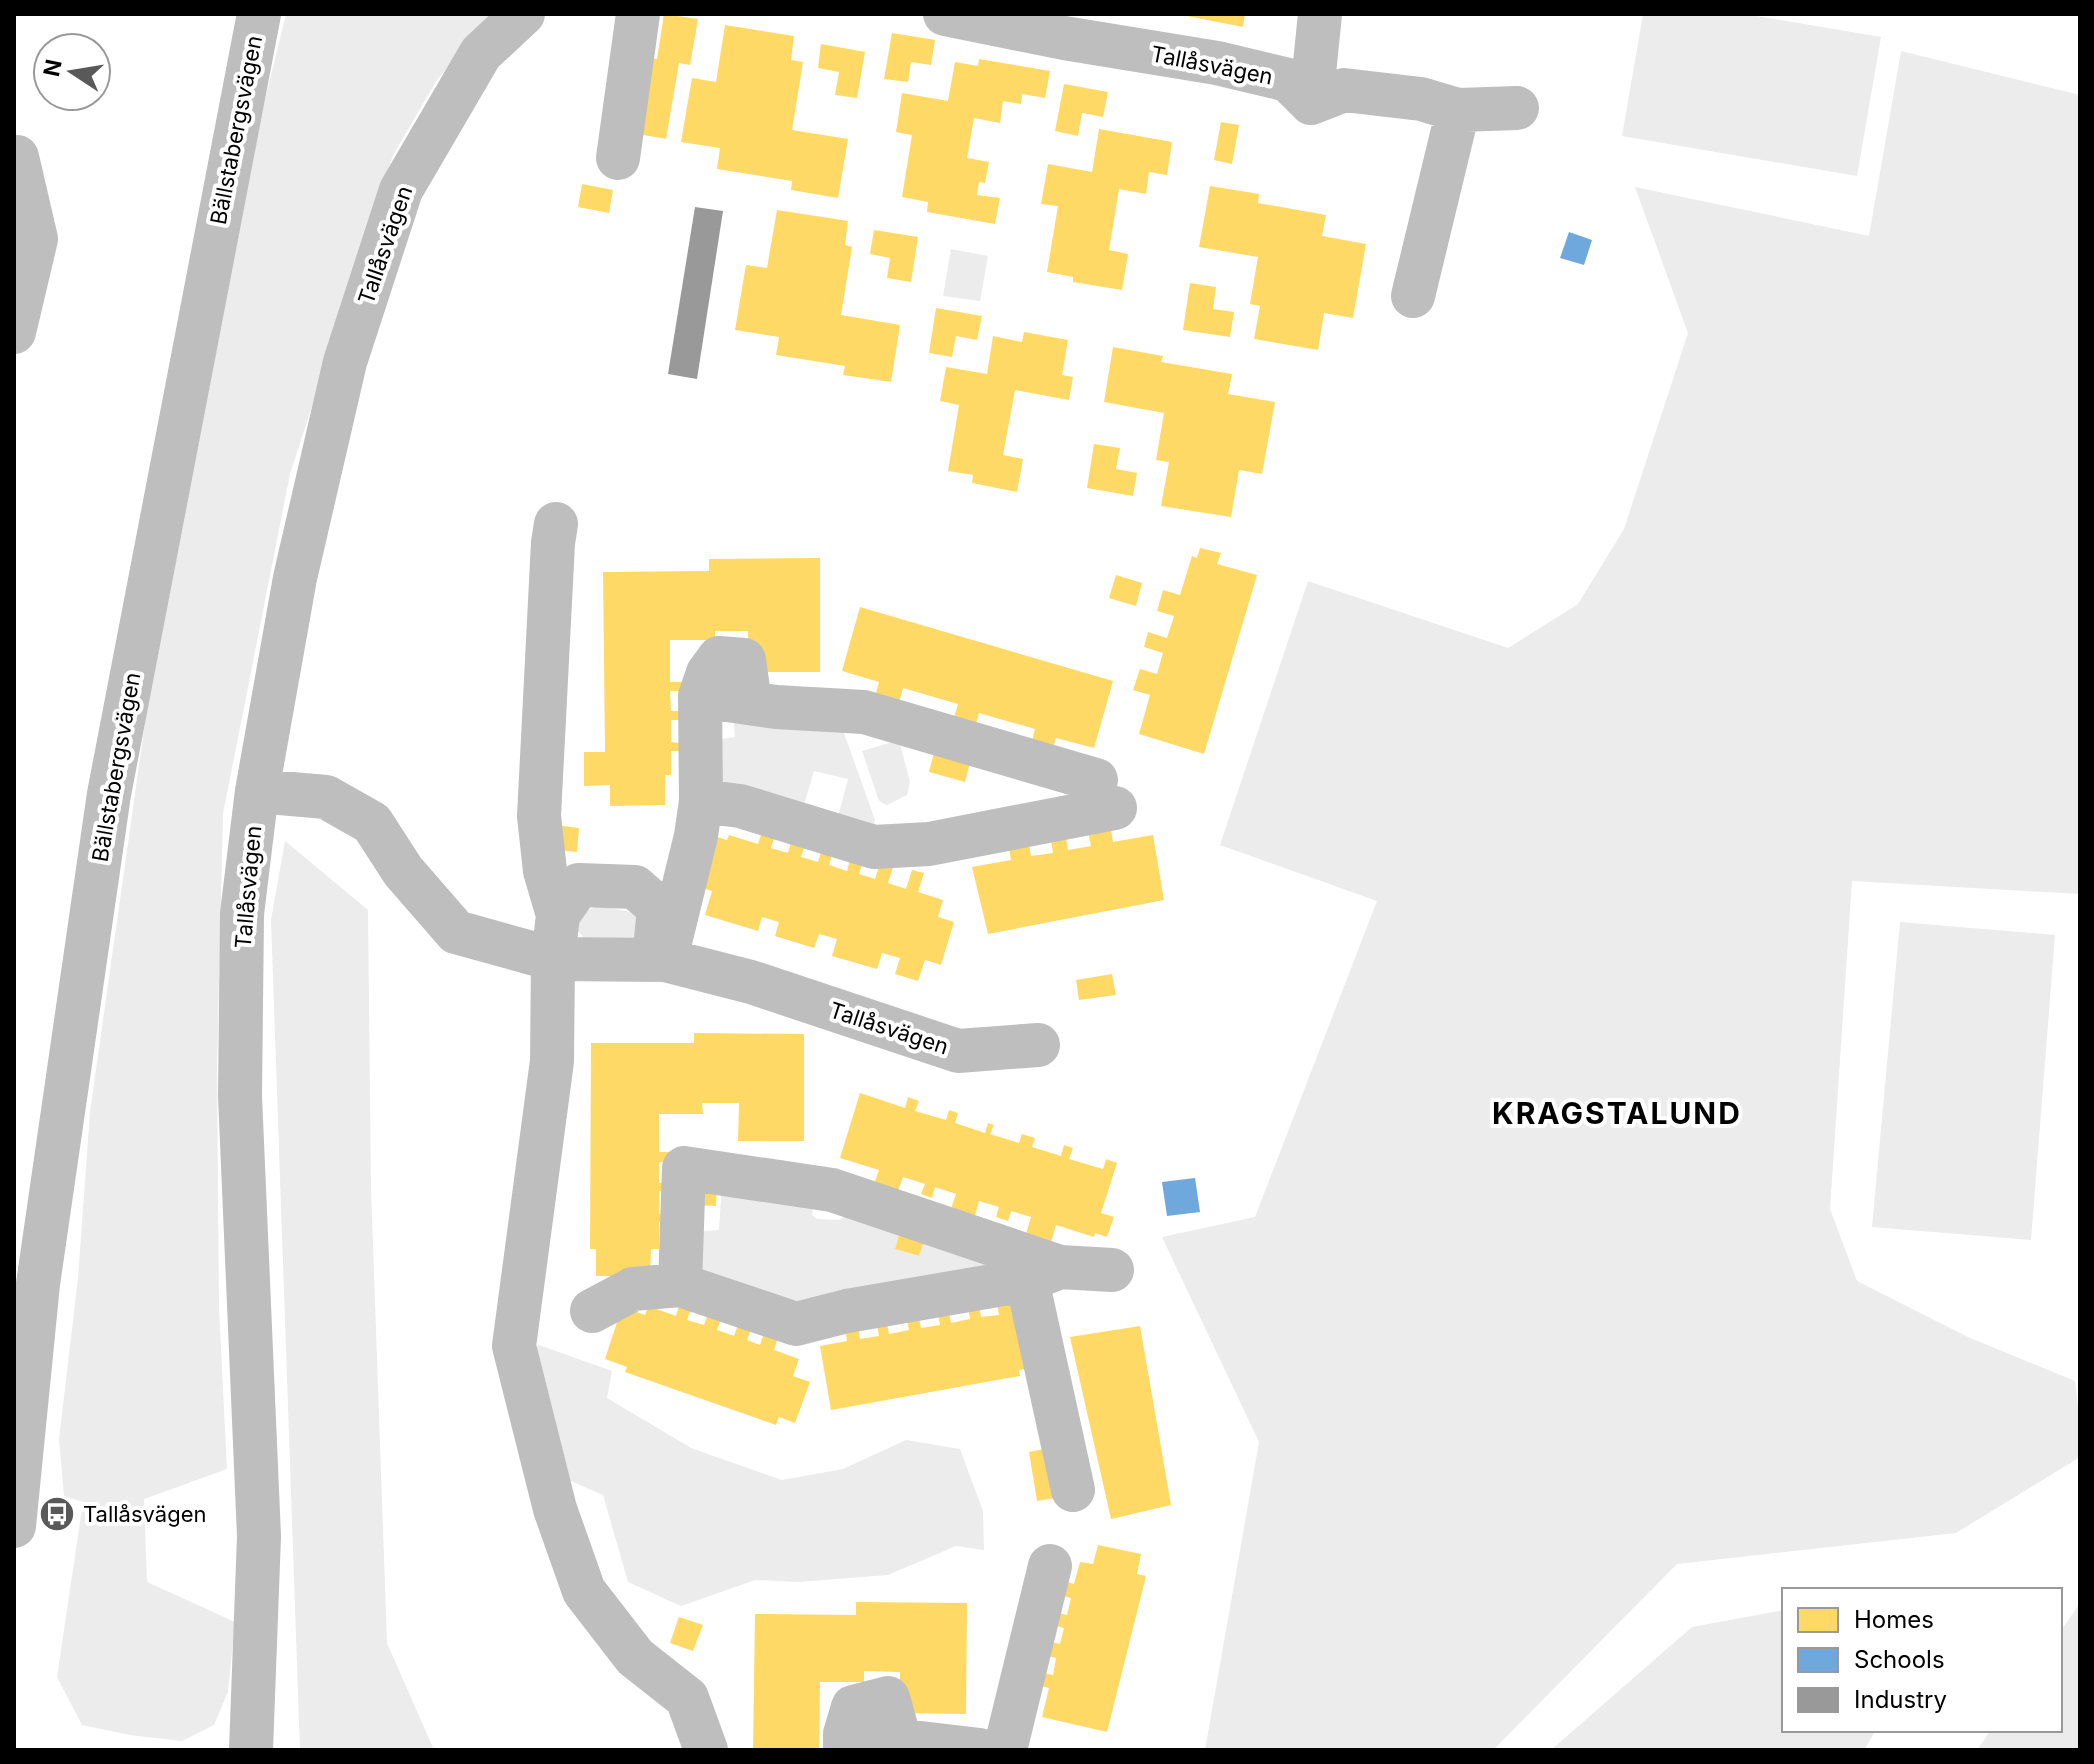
<svg xmlns="http://www.w3.org/2000/svg" width="2094" height="1764" viewBox="0 0 2094 1764" font-family="Inter,sans-serif">
<style>
.green{fill:#ececec}
.homes{fill:#ffd966}
.schools{fill:#6fa8dc}
.industry{fill:#999}
.lines{fill:none;stroke-linecap:round;stroke-linejoin:round}
.minor{stroke:#bebebe;stroke-width:44}
.labels{text-anchor:middle;dominant-baseline:central;stroke-width:8;stroke-linejoin:round;paint-order:stroke}
.street-label{font-size:22px;fill:#000;stroke:#fff}
.poi-label{font-size:22px;fill:#000;stroke:#fff;text-anchor:start}
.district-label{font-size:30px;font-weight:bold;letter-spacing:2px;fill:#000;stroke:#fff}
</style>
<rect width="100%" height="100%" fill="#fff"/>
<!-- green -->
<path class="green" d="M286,14h207l-56,66 -44,75 -103,319 -67,340 -6,255 2,239 8,161 -83,30 3,83 88,40 -7,70 -14,33 -32,16 -52,-6 -48,-10 -25,-48 26,-175 -19,-6 -5,-57 19,-161 12,-166 56,-396 108,-571z
M1643,14h102l136,23 -24,139 -235,-40z
M1901,51l179,44v799l-228,-13 -22,328 27,72 111,56 107,44 5,44v32l-124,76 -279,31 -184,186h-288l54,-308 -97,-205 93,-20 122,-316 -157,-56 88,-264 200,67 70,-44 46,-75 64,-196 -53,-146 234,49z
M951,249l37,7 -8,45 -37,-5z
M733,712l106,7 36,101 -2,15 -37,-11 12,-45 -34,-8 -13,44 -70,-27 -16,-14 -7,-33 27,-4z
M899,740l11,42 -3,13 -20,10 -8,-4 -17,-50z
M285,841l83,69 3,278 16,455 47,107h-134l-29,-830z
M599,906l38,7v26l-53,-1 -8,-9 9,-18z
M1900,922l155,13 -24,305 -159,-13z
M722,1182l91,24 -1,9 5,4 22,1 9,-5 54,9 -7,25 23,7 9,-24 93,29 -230,50 -101,-32 2,-47 28,-2z
M539,1345l73,26 -5,27 84,50 91,32 61,-11 63,-29 54,9 23,62 1,39 -28,-4 -68,29 -90,7 -43,-2 -74,26 -53,-24 -25,-87 -37,-16 -31,-131z
M2080,1603v147h-103l14,-20h69v-98z
M1784,1610v120h92l-12,20h-313l141,-123z"/>
<!-- homes -->
<path class="homes" d="M664,14l34,5 -8,46 -11,-2 -13,76 -33,-6 12,-76 12,2z
M1177,14h68l-2,13z
M725,25l69,11 -3,24 12,2 -11,68 56,9 -10,59 -47,-8 1,-9 -75,-12 3,-21 -39,-6 11,-64 24,4z
M892,33l43,7 -4,25 -20,-3 -3,20 -24,-3z
M821,44l44,8 -8,46 -22,-3 4,-23 -21,-4z
M979,59l71,12 -5,27 -23,-4 -1,10 -18,-3 -3,22 -26,-5 -7,40 22,4 -4,21 -6,-1 -2,13 23,3 -5,26 -68,-12 1,-10 -26,-5 10,-62 -16,-3 6,-39 46,8 7,-39 23,4z
M1064,84l44,8 -5,25 -21,-4 -4,23 -23,-5z
M1221,122l18,3 -7,39 -18,-4z
M1099,129l73,13 -5,33 -18,-3 -3,22 -27,-5 -10,61 19,4 -6,36 -49,-8v-5l-26,-5 11,-66 -17,-2 7,-40 44,8z
M582,184l31,6 -4,23 -31,-6z
M1210,186l49,8 -1,9 68,12 -4,21 44,8 -13,74 -29,-5 -6,37 -64,-11 6,-33 -10,-2 8,-47 -59,-10z
M777,210l71,11 -3,24 7,2 -11,68 59,10 -9,57 -48,-7 2,-9 -69,-11 3,-18 -44,-7 11,-65 21,3z
M874,230l44,7 -7,45 -24,-4 3,-20 -20,-4z
M1190,283l26,4 -3,22 21,3 -4,25 -47,-7z
M936,308l46,8 -5,24 -21,-4 -4,21 -23,-4z
M1024,332l44,8 -6,35 11,2 -4,23 -54,-10 -12,65 20,4 -6,33 -45,-9 1,-8 -25,-4 11,-66 -19,-4 6,-34 41,7 6,-38 29,6z
M1113,347l50,9 -2,6 71,12 -4,20 47,8 -13,72 -23,-4 -8,47 -70,-11 8,-44 -13,-2 8,-47 -60,-11z
M1094,444l26,4 -4,21 21,4 -4,23 -46,-8z
M1200,548l21,5 -4,11 40,11 -53,179 -65,-20 11,-39 -17,-5 7,-21 17,5 6,-21 -19,-6 4,-15 19,6 7,-22 -17,-5 6,-21 17,5 12,-39 5,2z
M820,558v114h-71l-1,-41h-33v9h-45v42h12v9h-12l1,20h12v9h-12v22l10,1v8h-10v24h-6v30l-55,1v-21l-26,1v-34h21l-2,-180 106,-1v-12z
M1116,575l26,8 -6,23 -27,-8z
M860,607l253,74 -19,67 -38,-10 -5,17 -21,-7 5,-19 -56,-16 -5,18 -22,-7 6,-20 -55,-16 -5,19 -24,-7 5,-18 -37,-11z
M936,745l36,10 -7,27 -36,-10z
M765,822l13,4 -7,22 17,5 6,-21 14,4 -7,21 17,5 6,-21 11,3 -6,21 18,6 5,-20 13,4 -6,19 16,5 6,-19 13,4 -6,19 18,6 6,-19 12,3 -6,19 25,8 -5,17 16,5 -13,43 -16,-5 -7,21 -23,-7 5,-16 -18,-5 -5,16 -45,-13 5,-17 -18,-5 -5,14 -39,-12 4,-14 -17,-5 -4,14 -53,-16 7,-24 -21,-7 16,-50 20,6 2,-5 29,9z
M1110,823l3,19 40,-7 11,65 -176,34 -16,-67 39,-7 -3,-17 20,-4 3,17 22,-3 -3,-19 15,-2 3,18 23,-4 -4,-19z
M555,825l24,3 -2,24 -24,-2z
M1112,974l4,21 -37,5 -3,-20z
M694,1033l110,1v107h-66l1,-38h-37l1,11h-44v38h12v10h-12v21h10v8h-10v23h10v8h-10v27h-8l-1,27h-54v-27h-6l1,-206h103z
M860,1093l45,15 3,-11 11,4 -4,10 31,9 3,-10 9,3 -3,10 30,10 3,-10 6,2 -4,9 29,9 3,-9 13,4 -3,9 29,9 3,-11 9,3 -4,11 34,10 3,-10 11,4 -16,50 13,4 -7,20 -12,-4 -1,4 -38,-12 -5,17 -25,-8 5,-17 -20,-6 -3,10 -12,-4 3,-10 -20,-6 -5,18 -24,-8 6,-17 -21,-7 -3,11 -11,-4 4,-10 -22,-7 -6,17 -24,-7 6,-17 -39,-12z
M697,1183l20,1 -1,22 -20,-1z
M902,1224l25,8 -8,24 -24,-7z
M977,1293l4,24 18,-2 -3,-17 27,-4 13,73 -17,3 1,6 -189,34 -11,-64 27,-5 -3,-20 13,-2 3,20 19,-3 -4,-21 10,-2 4,21 20,-4 -4,-21 12,-2 4,21 19,-3 -4,-22 11,-2 4,22 19,-4 -4,-24z
M681,1299l12,4 -6,17 17,5 6,-17 13,5 -6,17 17,6 7,-20 13,5 -7,19 13,5 6,-18 14,4 -6,19 25,9 -6,17 17,6 -15,41 -16,-6 -3,8 -151,-53 2,-5 -22,-8 17,-52 23,8 3,-9 28,10z
M1140,1326l31,179 -60,14 -41,-182z
M1054,1447l8,50 -25,4 -8,-49z
M1098,1545l43,9 -4,20 9,2 -39,156 -65,-15 7,-29 -21,-5 2,-13 23,5 3,-17 -21,-5 3,-14 22,5 4,-16 -22,-6 3,-12 22,5 4,-17 -22,-5 3,-15 22,6 6,-22 13,2z
M856,1602l111,1 -1,111 -67,-1 1,-41 -36,-1v11h-44l-1,68h-66l2,-136 101,1z
M679,1617l24,8 -10,26 -23,-8z"/>
<!-- schools -->
<path class="schools" d="M1569,232l23,8 -8,25 -24,-7z
M1195,1178l5,34 -33,4 -5,-34z"/>
<!-- industry -->
<path class="industry" d="M695,207l28,4 -26,168 -29,-5z"/>
<g class="lines">
<!-- minor -->
<path class="minor" d="M945,14l119,24 153,25 71,17 23,23
M1311,103l33,-13 77,9 37,11 59,-2
M1311,103l9,-89
M618,158l20,-144
M1413,296l45,-186
M14,332l22,-93 -19,-82
M556,524l-3,19 -14,273 6,55 13,44
M700,696l8,-23 11,-15 25,2 6,43
M257,791l69,6 46,26 31,48 53,61 97,27 112,1 86,22 207,69 80,-6
M701,801l39,5 134,41 55,-3 186,-36
M669,946l27,-110 5,-35 -1,-105 76,11 88,5 232,68
M654,960l5,-52 -24,-21 -56,-2 -21,30 -5,44 -1,102 -38,285 41,163 29,82 51,66 52,41 19,52
M1027,1280l46,210
M680,1285l116,39 51,-13 180,-31 33,-13 52,3
M592,1311l41,-22 47,-4 4,-117 148,22 228,77
M14,1526l24,-242 71,-490 150,-780
M845,1734l8,-27 35,-9 12,43
M251,1750l8,-214 -19,-440 2,-182 15,-123 38,-213 50,-216 56,-172 80,-137 42,-39
M845,1750v-16l135,16
M1005,1750l45,-184"/>
</g>
<!-- icons -->
<defs>
<g id="bus-disc" transform="scale(1.8)"><circle r="9.5" fill="#595959" stroke="#fff"/><path d="M-5-6H5V4H4V6H2V4H-2V6H-4V4H-5ZM-3.5-4V0h7V-4ZM-3.5 1.2v1.5H-2V1.2ZM2 1.2v1.5H3.5V1.2Z" fill="#fff"/></g>
</defs>
<g fill-rule="evenodd">
<use href="#bus-disc" x="57" y="1514"/>
</g>
<g class="labels">
<!-- street labels -->
<g class="street-label">
<text transform="translate(1212 65) rotate(11)">Tallåsvägen</text>
<text transform="translate(236 130) rotate(-79)">Bällstabergsvägen</text>
<text transform="translate(385 245) rotate(-71)">Tallåsvägen</text>
<text transform="translate(116 767) rotate(-80)">Bällstabergsvägen</text>
<text transform="translate(248 887) rotate(-85)">Tallåsvägen</text>
<text transform="translate(889 1028) rotate(18)">Tallåsvägen</text>
</g>
<!-- poi labels -->
<g class="poi-label">
<text x="83" y="1514">Tallåsvägen</text>
</g>
<!-- district labels -->
<g class="district-label">
<text x="1617" y="1113">KRAGSTALUND</text>
</g>
</g>
<!-- border -->
<rect width="2094" height="1764" fill="none" stroke="#000000" stroke-width="32"/>
<!-- legend -->
<rect x="1782" y="1588" width="280" height="144" fill="#ffffff" stroke="#999999" stroke-width="2"/>
<rect x="1798" y="1608" width="40" height="24" fill="#ffd966" stroke="#999999" stroke-width="2"/>
<text x="1854" y="1628" font-size="24" fill="#000000">Homes</text>
<rect x="1798" y="1648" width="40" height="24" fill="#6fa8dc" stroke="#999999" stroke-width="2"/>
<text x="1854" y="1668" font-size="24" fill="#000000">Schools</text>
<rect x="1798" y="1688" width="40" height="24" fill="#999999" stroke="#999999" stroke-width="2"/>
<text x="1854" y="1708" font-size="24" fill="#000000">Industry</text>
<!-- north arrow -->
<g transform="translate(72 72) rotate(282)"><circle r="38" fill="#ffffff" stroke="#999999" stroke-width="2"/>
<path d="M0-6L14 30L0 20L-14 30Z" fill="#595959"/>
<text y="-12" font-size="22" font-weight="bold" text-anchor="middle" fill="#000000">N</text>
</g>
</svg>
